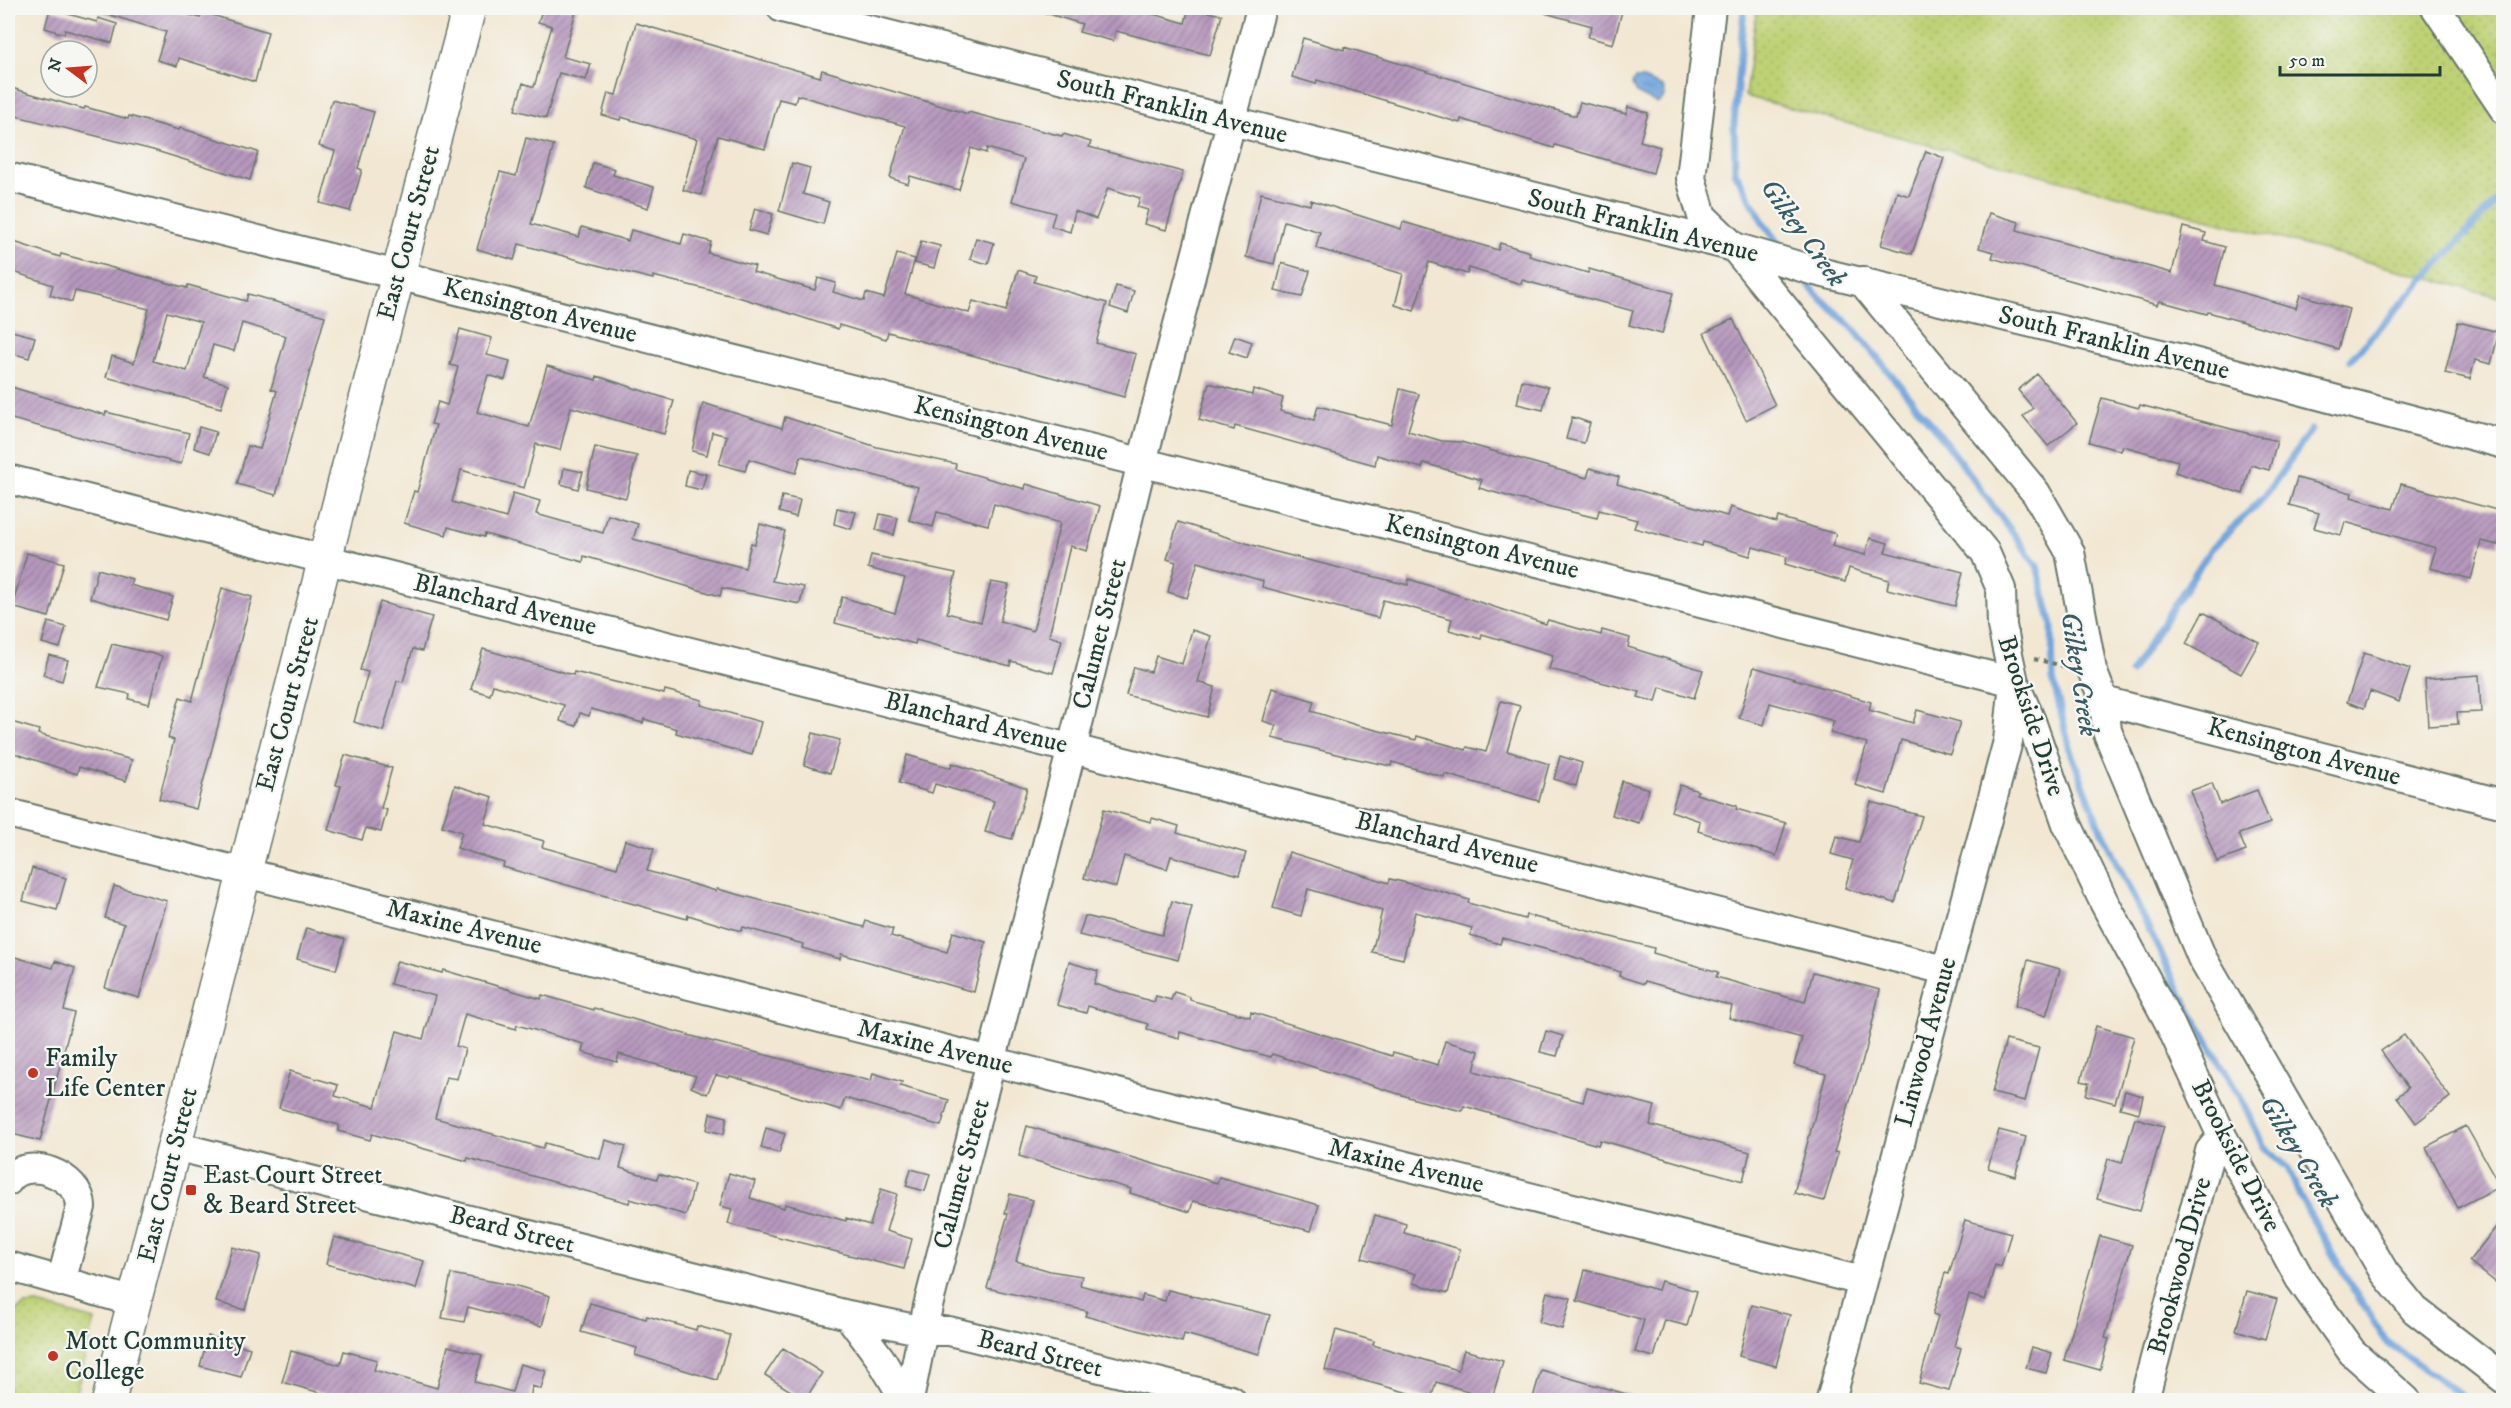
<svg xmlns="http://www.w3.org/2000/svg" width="2511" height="1408" viewBox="0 0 2511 1408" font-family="'IM FELL DW Pica',serif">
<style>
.grass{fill:url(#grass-dots);stroke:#6e8754;stroke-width:1.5}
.water{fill:url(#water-ripples);stroke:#487188;stroke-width:1.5}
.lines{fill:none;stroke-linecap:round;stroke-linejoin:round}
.stream{stroke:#71a5dd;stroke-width:7}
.building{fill:url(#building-hatch);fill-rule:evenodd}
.minor-casing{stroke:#69786b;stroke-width:32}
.major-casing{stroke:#69786b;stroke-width:36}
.path{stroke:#69786b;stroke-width:4;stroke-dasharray:4.5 4.5;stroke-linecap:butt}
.minor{stroke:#fff;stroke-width:28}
.major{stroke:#fff;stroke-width:33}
.poi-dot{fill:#c8321e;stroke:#f6f6f2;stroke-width:2}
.labels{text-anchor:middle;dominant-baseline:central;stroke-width:4.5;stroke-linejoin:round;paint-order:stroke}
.street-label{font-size:26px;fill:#1f3d34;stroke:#f6f6f2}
.poi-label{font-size:26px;fill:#1f3d34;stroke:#f6f6f2;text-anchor:start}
.water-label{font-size:27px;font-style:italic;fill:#385c67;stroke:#f6f6f2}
</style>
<defs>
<pattern id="grass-dots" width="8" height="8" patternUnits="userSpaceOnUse" patternTransform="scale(1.5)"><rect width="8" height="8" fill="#bed175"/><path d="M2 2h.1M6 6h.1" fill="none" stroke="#a3b466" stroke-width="1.8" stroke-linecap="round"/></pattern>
<pattern id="water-ripples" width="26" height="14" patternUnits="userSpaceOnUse" patternTransform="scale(1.5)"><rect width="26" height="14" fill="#71a5dd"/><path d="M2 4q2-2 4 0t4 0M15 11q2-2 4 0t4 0" fill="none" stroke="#5c88b4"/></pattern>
<pattern id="building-hatch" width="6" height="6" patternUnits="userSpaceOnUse" patternTransform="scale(1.5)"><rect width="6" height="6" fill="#b798be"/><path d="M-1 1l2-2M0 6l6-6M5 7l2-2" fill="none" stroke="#947d9b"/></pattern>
</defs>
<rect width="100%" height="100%" fill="#f6f6f2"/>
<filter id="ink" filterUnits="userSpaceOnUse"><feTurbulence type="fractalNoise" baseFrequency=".0167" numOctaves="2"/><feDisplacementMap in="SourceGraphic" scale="12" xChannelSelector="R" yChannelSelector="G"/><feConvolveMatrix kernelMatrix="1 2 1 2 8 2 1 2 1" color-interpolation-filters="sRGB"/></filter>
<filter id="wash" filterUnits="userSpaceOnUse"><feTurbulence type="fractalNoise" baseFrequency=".008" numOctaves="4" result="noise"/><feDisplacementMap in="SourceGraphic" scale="24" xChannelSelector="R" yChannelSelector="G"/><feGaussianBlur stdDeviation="1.35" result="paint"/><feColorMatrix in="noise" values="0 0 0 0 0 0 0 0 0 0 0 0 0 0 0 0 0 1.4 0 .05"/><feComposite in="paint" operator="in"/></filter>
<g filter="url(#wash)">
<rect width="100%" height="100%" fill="#f2e7d2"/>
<!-- grass -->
<path class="grass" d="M1757,8h746v290l-758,-202z
M38,1304l57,16 -21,80h-66v-84l17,-11z"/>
<!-- water -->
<path class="water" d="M1635,79h8l20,8 2,8 -4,6 -5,2 -20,-10 -4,-9z"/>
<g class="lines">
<!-- stream -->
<path class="stream" d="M1744,8l-10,115 1,49 29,52 20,27
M1803,277l13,17 37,34 92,113 92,125 15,59 1,54 17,71 32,82 78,161 65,113 18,40 25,22 12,29 48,84 38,60 81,59
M2350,360l154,-168
M2131,672l80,-123 54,-53 46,-66"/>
</g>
<g id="blocks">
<!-- building -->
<path class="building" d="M101,8h63l36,10 2,-6 66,20 -13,50 -76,-24 -2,8 -20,-6 9,-28 -66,-20z
M543,8h34l-14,49 28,7 -5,16 -27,-7 -13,45 -31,-8 8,-27 11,4 18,-61 -14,-4z
M1043,8h89l53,15 4,-15 33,7 -12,40 -94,-24 -3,10 -34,-9 3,-8 -40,-12z
M1546,8h77l-10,36 -25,-7 4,-11 -47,-13z
M50,9l47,13 1,-4 19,6 -5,19 -47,-13 -1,4 -19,-6z
M636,23l184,54 2,-7 146,44v-2l94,24 1,-2 28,8 -2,5 94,25 -17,58 -22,-6 4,-14 -11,-3 3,-9 -32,-10 -12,31 -21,-8 -5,21 -19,-6 4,-13 -43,-12 12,-42 -37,-11 -1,5 -15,-5 -12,42 -49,-14 -2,8 -18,-6 15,-52 -108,-31 -2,8 -16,-4 -14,50 -47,-13 -17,59 -18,-5 14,-51 -76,-22 -1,3 -18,-5 6,-22 8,2z
M1303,38l41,12v-3l232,69 4,-14 46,12 2,-7 20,6 -8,28 20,6 -7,26 -98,-28 -1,3 -93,-29 -1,4 -143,-43 -1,4 -24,-7z
M8,87l76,22 1,-2 43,12 1,-3 50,14 1,-2 78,24 -8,28 -97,-30 -145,-36z
M332,100l42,12 -16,56 4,2 -12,41 -30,-8 15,-52 -16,-5z
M526,138l28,7 -23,79 48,13 3,-10 46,14 3,-11 50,14 3,-10 27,8 -3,11 47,13 -2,6 62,18 3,-12 18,5 -3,9 31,9 2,-8 18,5 13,-44 18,5 -10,35 64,19 4,-12 33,10 12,-41 18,6 -2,6 73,21 -11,40 40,11 -12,43 -236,-65 -2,7 -47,-14 -1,4 -93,-30 -92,-23v3l-48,-12 -86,-23 -5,16 -37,-11 23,-77 16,4z
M1926,151l18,7 -32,96 -31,-9 16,-53 12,4z
M593,163l22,6 -2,6 41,12 -6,21 -62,-20z
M792,163l18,5 -7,26 26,8 -6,22 -44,-13z
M1261,193l49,12 1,-5 90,29 2,-7 95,28 2,-7 30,9 -1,4 59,17 1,-4 84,24 -11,41 -33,-9 4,-14 -111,-31 -1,4 -52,-16 -2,6 -38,-12 -15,49 -19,-6 8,-31 -87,-26 4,-16 -36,-11 -10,43 -28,-7z
M755,208l18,6 -6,21 -18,-5z
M1989,213l30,9 -2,8 155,43 11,-46 23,6 -2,8 21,6 -10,38 81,23 4,-13 49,14 -11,40 -130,-37 -1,2 -48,-13 -2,4 -165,-47 2,-6 -15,-4z
M976,238l18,5 -6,21 -18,-5z
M8,240l52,17 1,-3 126,34 1,-3 58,16 2,-7 77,22 -49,179 -39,-11 11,-38 12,3 17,-58 -6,-2 15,-53 -44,-13 -8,28 -21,-6 -9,32 24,7 -7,24 -115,-31 6,-21 22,7 15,-54 -74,-18 -3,11 -22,-7 3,-10 -45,-15zM167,312l34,10 -14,49 -34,-10z
M921,241l19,5 -6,22 -19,-5z
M1282,263l28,8 -8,26 -27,-6z
M1116,286l18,5 -6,22 -18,-6z
M1733,319l42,86 -29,15 -42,-87z
M2458,322l41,10 -8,32 -16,-4 -5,19 -25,-6z
M460,329l32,9 -5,17 23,6 -5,19 -17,-5 -11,37 52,15 18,-61 49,14 1,-4 77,25 -10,33 -93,-27 -11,43 -24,-6 -12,44 -63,-18 -9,32 54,16 7,-25 27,8 -4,13 67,19 5,-18 30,9 -5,15 112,29 6,-25 4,1 5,-20 25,7 -13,50 32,6 -4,17 -78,-16 -2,8 -136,-40 -1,6 -98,-28 -1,3 -36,-10 -2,8 -42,-12 10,-32 3,1 19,-67 -5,-1 7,-22 9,3 11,-38 -8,-2z
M8,330l27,7 -6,21 -21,-6z
M1235,336l17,6 -5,16 -18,-6z
M2037,374l40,49 -29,23 -25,-30 10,-8 -15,-18z
M1522,380l26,7 -5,23 -26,-6z
M1209,383l43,12 1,-6 30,9 -3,13 34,9 4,-14 74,19 8,-36 19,5 -11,37 34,10 19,1 126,36 3,-10 29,9 -2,7 110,32 3,-9 46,15 2,-5 58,17 -4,12 33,9 5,-17 18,5 -3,9 78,20 -8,34 -68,-17 2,-9 -40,-12 -4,14 -60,-18 2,-7 -34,-10 -3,9 -47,-14 -1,4 -68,-18 3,-8 -38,-10 -2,8 -83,-20 -35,-10 3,-8 -58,-17 -2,5 -45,-13 -2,10 -140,-39 -1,4 -35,-10z
M8,386l97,29 1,-3 83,21 -8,31 -173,-46z
M2102,398l37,10 1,-3 137,36 -8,29 -18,-5 -8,29 -68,-22 3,-11 -55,-15 -2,5 -32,-9z
M703,403l79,25 3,-11 92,30 79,17 -1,5 70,20 1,-5 74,22 -13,45 -17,-5 -21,90 13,4 -9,33 -42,-12 -1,5 -94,-26 -1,4 -80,-21 7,-26 53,16 10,-35 -37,-10 3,-13 85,18 -9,40 34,9 10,-40 18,3 -9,36 33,10 27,-108 -66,-19 -6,21 -51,-13 -4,15 -24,-7 9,-33 -117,-31 -5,17 -47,-14 -4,12 -26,-7 8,-28 -15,-4 -5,23 -15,-4z
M1572,417l18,6 -6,20 -18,-4z
M199,427l17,5 -6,21 -16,-5z
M595,447l42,9 -11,42 -40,-10z
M564,468l19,4 -5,17 -17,-5z
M688,470l18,4 -4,16 -17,-4z
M2297,478l55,15 -1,4 42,12 8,-25 103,28 -6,33 -17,-4 -10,38 -41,-11 6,-20 -91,-26 -4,13 -27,-7 5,-15 -30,-8z
M782,496l18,4 -4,17 -17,-5z
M837,508l19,4 -5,17 -17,-5z
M880,514l18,4 -4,17 -18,-5z
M1178,522l94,29 136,34 1,-6 137,45 2,-4 53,15 1,-5 28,8 -2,9 75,23 -9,28 -34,-11 -4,15 -18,-5 2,-5 -91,-23 4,-14 -71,-21 -1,5 -32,-9 3,-11 -69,-19 -5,18 -116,-31 1,-6 -65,-19 -11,36 -19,-6 8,-30 -9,-3z
M27,553l37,10 -15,54 -37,-10z
M98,569l34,10 -2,6 43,12 -7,23 -76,-22z
M222,588l30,9 -56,212 -37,-10 15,-59 -6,-2 12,-41 12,4z
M380,602l52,15 -10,34 -9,-2 -10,33 -6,-1 -14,50 -29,-9 14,-50 -8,-2z
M2203,612l56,30 -18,32 -55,-30z
M48,622l18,5 -6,21 -18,-5z
M1192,630l19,6 -13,46 17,5 -8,30 -81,-22 8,-28 17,5 5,-16 26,8z
M112,644l50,12 -13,48 -20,-5 1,-5 -32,-7z
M483,649l90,26 1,-3 90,22 1,-4 37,10 -1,5 60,17 -9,33 -76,-22 1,-4 -33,-10 -1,4 -52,-14 -2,7 -9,-3 -4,13 -16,-5 4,-16 -71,-20 -3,10 -19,-6z
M2364,653l46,16 -11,33 -29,-11 -6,17 -17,-6z
M49,655l19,5 -6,21 -19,-6z
M1754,667l117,35 -2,8 44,13 4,-13 43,12 -10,32 -49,-14 -15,54 -31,-9 12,-42 -37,-10 4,-12 -64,-18 -6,22 -25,-7z
M2479,675l2,37 -24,1 1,11 -30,2 -3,-47z
M1272,688l42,13 -3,10 45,14 60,15 1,-4 49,14 1,-3 19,5 15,-51 19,5 -13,45 42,13 -10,37 -94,-27 -1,3 -52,-15 -1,4 -43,-9 -76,-19 4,-13 -13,-4z
M8,721l31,9 -1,4 94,26 -6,21 -47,-14 -2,7 -69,-23z
M813,733l27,7 -10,33 -26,-8z
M345,755l47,13 -11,40 6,2 -6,22 -15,-4 -4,12 -34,-10 13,-44 -5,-1z
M907,755l44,13 1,-5 75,25 -15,51 -27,-7 9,-31 -59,-17 -3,9 -33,-10z
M1560,756l22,7 -6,23 -22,-7z
M1622,781l27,8 -10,34 -27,-8z
M2212,783l8,21 37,-14 13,33 -31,11 7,17 -29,11 -27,-71z
M455,785l38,12 -8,27 59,17 -2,6 75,21 8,-28 29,9 -7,22 69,20 1,-2 147,38 2,-6 27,8 -2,7 56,16 6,-20 33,10 -12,50 -133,-38 -1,5 -38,-11 1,-4 -60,-17 -2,4 -53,-16 -1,4 -184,-52 1,-4 -47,-15 5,-16 -20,-6z
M1680,785l18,6 -2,3 41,12 -1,3 50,14 -10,33 -78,-25 2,-10 -29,-10z
M1871,802l51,14 -27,87 -50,-15 8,-28 -22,-6 5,-18 23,6z
M1104,809l47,13 1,-4 27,8 -2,7 69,20 -7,22 -68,-19 -4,13 -43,-13 -8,31 -32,-9z
M1289,852l100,31 1,-4 46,11 33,10 -1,3 57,16 1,-4 128,33 -1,5 65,19 -2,5 89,25 8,-30 67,18 -14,60 -32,102 4,1 -14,48 -30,-8 32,-119 -32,-9 8,-27 -73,-20 3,-12 -87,-25 -1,3 -25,-8 1,-4 -52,-17 -66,-17 -2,6 -30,-9 2,-7 -57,-16 -12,47 -31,-7 10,-41 -74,-22 -7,27 -28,-8z
M32,868l34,10 -9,32 -34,-9z
M114,886l53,15 -28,97 -34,-10 19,-64 -19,-6z
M1172,901l20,6 -14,53 -99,-25 6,-19 77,19z
M306,928l39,11 -9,31 -39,-11z
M8,955l45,13 2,-7 20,7 -11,42 10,3 -34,128 -32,-8z
M2028,960l32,9 -14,47 -31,-10z
M397,961l45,12 1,-3 98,29 1,-4 52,15v-2l108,31 169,42 2,-8 29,9 -2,4 49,14 -8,26 -96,-28 -4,12 -111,-34 -1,2 -13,-3 -9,19 -16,-7 5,-11 -77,-22 -2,8 -35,-10 2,-8 -67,-19 -1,4 -51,-15 -9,32 9,3 -8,30 -11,-2 -11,41 108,30 2,-5 55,16 5,-19 21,6 -6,22 37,11 2,-5 35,11 -8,30 -56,-16 -1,4 -161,-45 -1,3 -95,-27 -2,6 -32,-9 1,-6 -60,-17 11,-37 48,14 -3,11 40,11 22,-76 26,8 12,-43 -45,-12z
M1069,962l29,9 -4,13 60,18 2,-6 15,4 3,-8 16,5v3l60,17 1,-5 141,44 1,-4 45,13 7,-24 34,10 -5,20 109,31 4,-14 68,18 -5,19 100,27 -7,29 -143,-41 -2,5 -134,-39 -2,5 -44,-11 -146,-46 -1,3 -91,-25 -1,6 -32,-9 1,-5 -60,-18 -2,7 -29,-8z
M2096,1026l38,11 -19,66 -29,-8 3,-12 -8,-2z
M1546,1031l17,5 -6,20 -17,-4z
M2404,1035l46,62 -34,26 -19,-26 11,-9 -27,-37z
M2006,1040l33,8 -14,53 -33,-8z
M2125,1091l18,5 -4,17 -19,-5z
M710,1113l17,4 -3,17 -17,-4z
M2135,1118l29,8 -24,85 -43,-12 11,-40 14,4z
M1027,1126l190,57 2,-6 100,28 -8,26 -118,-30 -3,11 -60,-19 1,-4 -112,-33z
M2466,1126l34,60 -42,22 -32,-61z
M766,1128l19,6 -6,19 -18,-5z
M1999,1130l27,7 -11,39 -27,-8z
M911,1169l19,5 -5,17 -19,-5z
M729,1173l26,8 -5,17 34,10 1,-4 61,17v-3l24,7 11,-36 16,5 -11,37 26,8 -8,30 -176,-45 4,-15 -12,-3z
M1010,1194l23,6 -17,61 34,10 32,5 -2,9 61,17 2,-7 22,6 3,-11 102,25 -11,39 -75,-20 -2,8 -97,-26 2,-5 -100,-23 21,-74 -3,-1z
M1375,1215l31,9 -2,9 56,16 -12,44 -35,-10 3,-9 -54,-16z
M2504,1217v72l-35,-28z
M1965,1220l46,13 -10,34 -6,-2 -10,35 -16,-5 -15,51 7,2 -12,43 -30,-8 19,-67 -5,-2 12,-41 4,1z
M2100,1236l32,9 -27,93 4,1 -9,31 -36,-10z
M334,1237l90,24 -8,28 -90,-25z
M232,1247l29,8 -16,55 -29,-8z
M1585,1270l73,20 3,-9 36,10 -10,35 -22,-6 -11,37 -19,-5 9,-32 -67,-19z
M451,1274l66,12 33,10 -8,30 -74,-19 -4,15 -22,-4z
M2247,1291l30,8 -12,40 -29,-9z
M1547,1292l24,6 -9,31 -23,-7z
M590,1303l56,16 1,-3 49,14 1,-4 33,9 -13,45 -82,-25 2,-7 -56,-16z
M1752,1305l38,10 -14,51 -37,-10z
M1336,1330l38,11 -1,4 85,25 6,-20 39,11 -11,37 -56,-16 -5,17 -106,-29z
M208,1336l42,12 -9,29 -41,-11z
M448,1346l34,9 -7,27 37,10 8,-28 26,7 -5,18 -9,-3 -2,15h-181l-67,-19 9,-31 49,14 4,-14 33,9 -3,10 63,18z
M2032,1347l20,6 -6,20 -20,-5z
M783,1348l39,25 -17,27 -40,-25z
M1541,1370l89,25v6h-98z"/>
</g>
</g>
<g filter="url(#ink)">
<use href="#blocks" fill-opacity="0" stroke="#69786b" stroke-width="1.5"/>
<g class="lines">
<!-- minor casing -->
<g class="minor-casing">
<path id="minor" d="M782,8l952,239 81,24 363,87 326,86
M1711,8l-20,170 11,38 32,31 251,305 16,37 1,37 12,56 17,39 36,103 37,78 64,118 54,116 78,143 52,73 54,48
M2436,8l68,101
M8,177l2006,505 -6,59 -177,659
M1862,281l174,212 34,59 22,118 12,31 3,30 95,227 182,314 31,38 89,69
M8,479l1937,491
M2104,701l400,103
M8,813l1854,468
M175,1146l673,169 76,16h25l282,69
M8,1181c17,-27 73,-6 73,26l-20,75
M8,1266l127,36
M848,1315l32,43 25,42
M909,1400l19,-94 144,-558 70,-286 119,-454
M2144,1400l66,-249 12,-15"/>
</g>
<!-- major casing -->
<g class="major-casing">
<path id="major" d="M109,1400l289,-1125 71,-267"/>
</g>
<!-- path -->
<path class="path" d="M2034,659l34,8"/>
<!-- minor -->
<use href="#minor" class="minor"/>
<!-- major -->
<use href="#major" class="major"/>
</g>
</g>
<!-- markers -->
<g class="poi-dot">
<circle cx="33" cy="1073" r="6"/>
<rect x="185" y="1184" width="12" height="12" rx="3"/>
<circle cx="53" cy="1356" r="6"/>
</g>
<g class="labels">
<!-- street labels -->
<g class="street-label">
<text transform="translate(1172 107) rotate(14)">South Franklin Avenue</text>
<text transform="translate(1643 226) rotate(14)">South Franklin Avenue</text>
<text transform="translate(409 233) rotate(-75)">East Court Street</text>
<text transform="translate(540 311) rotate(14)">Kensington Avenue</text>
<text transform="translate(2114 343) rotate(14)">South Franklin Avenue</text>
<text transform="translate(1011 429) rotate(14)">Kensington Avenue</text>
<text transform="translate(1482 547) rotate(14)">Kensington Avenue</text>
<text transform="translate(505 605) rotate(14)">Blanchard Avenue</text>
<text transform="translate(1100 634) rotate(-76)">Calumet Street</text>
<text transform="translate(288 704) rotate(-75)">East Court Street</text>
<text transform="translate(2031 716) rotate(72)">Brookside Drive</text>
<text transform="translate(976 723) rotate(14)">Blanchard Avenue</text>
<text transform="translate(2304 752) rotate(15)">Kensington Avenue</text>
<text transform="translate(1447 843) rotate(14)">Blanchard Avenue</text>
<text transform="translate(464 927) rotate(14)">Maxine Avenue</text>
<text transform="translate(1926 1042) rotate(-75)">Linwood Avenue</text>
<text transform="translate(935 1047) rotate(14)">Maxine Avenue</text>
<text transform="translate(2236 1156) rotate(63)">Brookside Drive</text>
<text transform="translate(1406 1166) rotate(14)">Maxine Avenue</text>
<text transform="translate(962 1174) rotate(-75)">Calumet Street</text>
<text transform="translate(168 1175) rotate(-76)">East Court Street</text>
<text transform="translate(512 1230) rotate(14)">Beard Street</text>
<text transform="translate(2180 1266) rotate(-75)">Brookwood Drive</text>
<text transform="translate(1040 1354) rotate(14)">Beard Street</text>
</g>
<!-- poi labels -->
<g class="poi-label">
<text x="45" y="1058">Family<tspan x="45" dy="30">Life Center</tspan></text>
<text x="203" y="1175">East Court Street<tspan x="203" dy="30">&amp; Beard Street</tspan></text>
<text x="65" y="1341">Mott Community<tspan x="65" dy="30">College</tspan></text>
</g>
<!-- water labels -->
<g class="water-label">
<text transform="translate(1803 233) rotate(54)">Gilkey Creek</text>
<text transform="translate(2079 674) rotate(81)">Gilkey Creek</text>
<text transform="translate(2298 1152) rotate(59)">Gilkey Creek</text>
</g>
</g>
<!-- margin -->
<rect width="2511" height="1408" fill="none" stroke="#f6f6f2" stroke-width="30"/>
<!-- north arrow -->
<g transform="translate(69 69) rotate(286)"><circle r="28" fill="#f6f6f2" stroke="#a0aca6" stroke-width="1.5"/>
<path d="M0-4.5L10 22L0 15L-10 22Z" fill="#c8321e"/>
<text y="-9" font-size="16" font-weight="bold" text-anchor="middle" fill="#1f3d34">N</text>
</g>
<!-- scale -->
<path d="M2280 66v9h160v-9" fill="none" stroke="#1f3d34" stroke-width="3"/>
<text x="2289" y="66" font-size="18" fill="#1f3d34" stroke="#f6f6f2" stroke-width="4.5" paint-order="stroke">50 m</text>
</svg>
